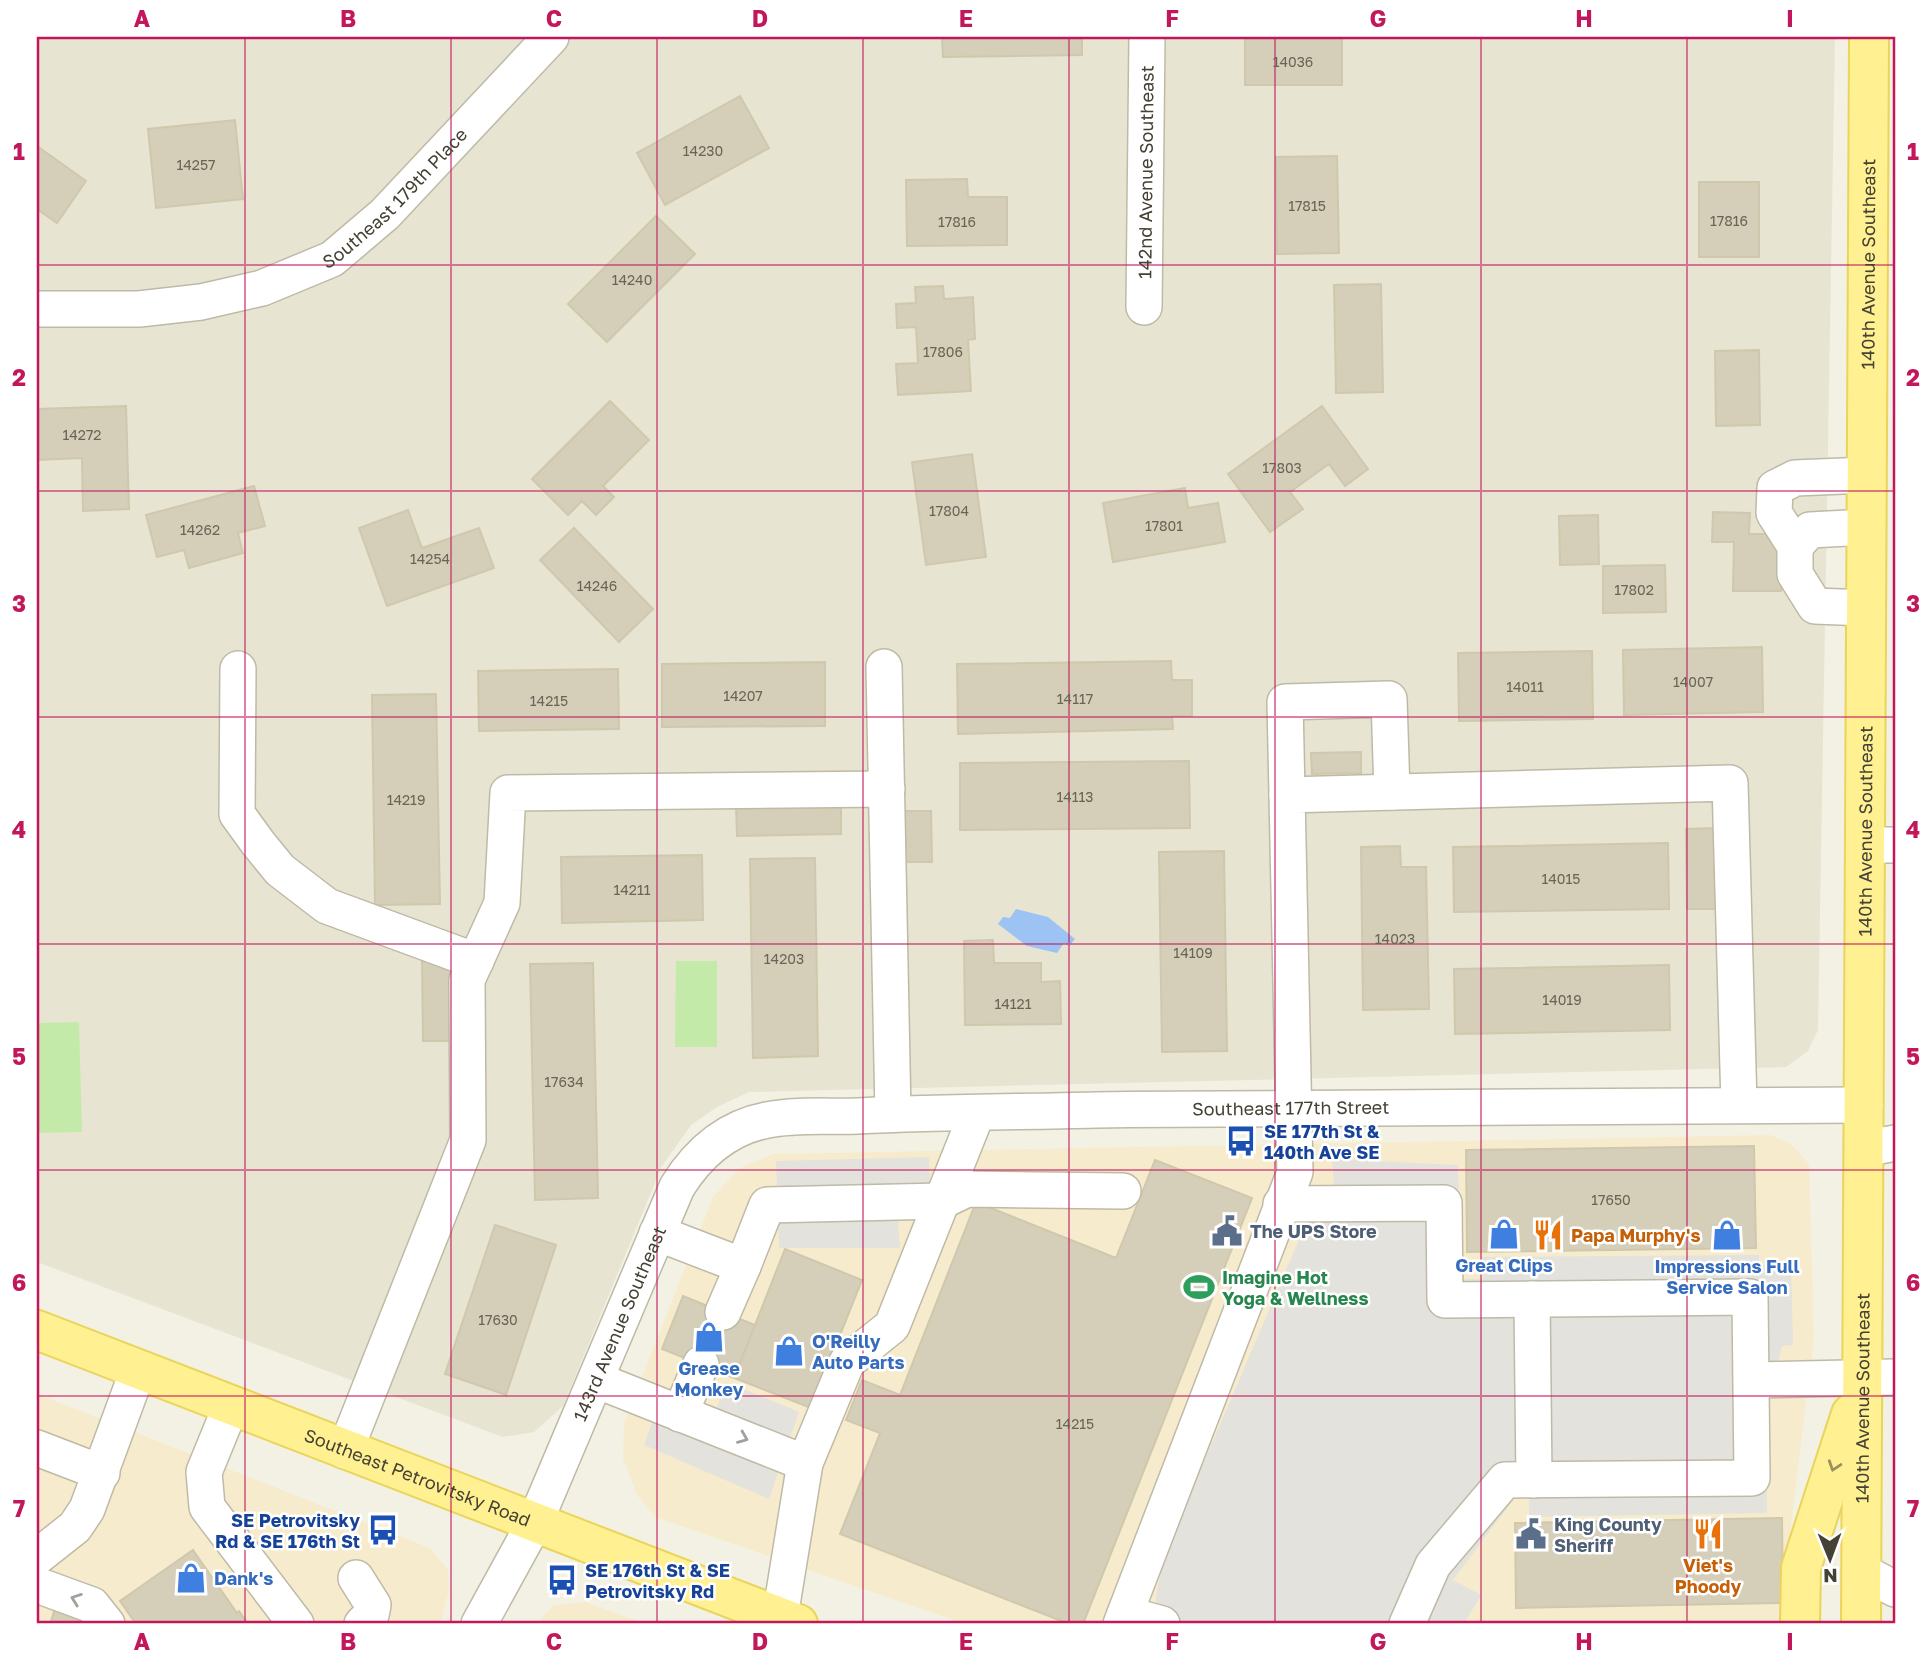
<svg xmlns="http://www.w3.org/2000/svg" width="1932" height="1661" viewBox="0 0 1932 1661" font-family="'Golos Text',sans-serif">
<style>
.residential{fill:#e7e4d2}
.commercial{fill:#f7ebcd}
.green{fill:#c4eaaa}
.parking{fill:#e3e2dd}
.water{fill:#9cc3f4}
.building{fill:#d5ceb9;stroke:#d0c8ac;stroke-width:2}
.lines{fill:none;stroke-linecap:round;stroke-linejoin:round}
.minor-tunnel{stroke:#d0cec1;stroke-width:35;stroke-dasharray:35 18;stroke-linecap:butt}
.minor-casing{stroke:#bfbaa6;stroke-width:38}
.major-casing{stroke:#ead45b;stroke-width:42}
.minor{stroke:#fff;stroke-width:35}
.major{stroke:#fff091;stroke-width:38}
.oneway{stroke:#a2a09a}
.oneway2{stroke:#99905e}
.grid{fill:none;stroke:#c2185b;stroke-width:2;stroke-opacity:0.55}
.labels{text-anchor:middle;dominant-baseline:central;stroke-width:5;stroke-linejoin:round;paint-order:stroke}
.number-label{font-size:14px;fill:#696455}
.street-label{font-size:18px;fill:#454134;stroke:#fff}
.transit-label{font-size:18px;font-weight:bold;fill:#164399;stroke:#fff;text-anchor:start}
.service-label{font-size:18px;font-weight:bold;fill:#4e5e75;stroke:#fff;text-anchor:start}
.food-label{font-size:18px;font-weight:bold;fill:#c56008;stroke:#fff;text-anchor:start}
.shop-label{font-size:18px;font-weight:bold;fill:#366cbe;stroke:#fff}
.leisure-label{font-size:18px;font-weight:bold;fill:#27864d;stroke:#fff;text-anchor:start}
.neatline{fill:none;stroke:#c2185b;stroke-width:2.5}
.grid-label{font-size:23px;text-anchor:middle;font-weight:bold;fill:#c2185b}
</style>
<rect width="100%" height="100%" fill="#f3f1e4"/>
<!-- residential -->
<path class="residential" d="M37,37h1798l-17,993 -10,21 -22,16 -1037,25 -32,15 -26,18 -29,41 -99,240 -29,26 -31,5 -466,-175z"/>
<!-- commercial -->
<path class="commercial" d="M1771,1135l20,9 18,20 5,173 -28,230 -2,57h-819l-310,-107 -18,-22 -14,-37 1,-35 89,-226 27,-29 33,-14z
M37,1394l393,154 18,22 1,20 -8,32 -404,2z
M586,1602l59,22h-108l16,-19z"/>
<!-- green -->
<path class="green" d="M676,961h41v86h-42z
M79,1022l3,110 -45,1v-110z"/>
<!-- parking -->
<path class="parking" d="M929,1157l1,29 -32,36 2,26h-121l-3,-87z
M1332,1159l126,6 4,114h21l-1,-22 277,-2v10l32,-3 2,83 -11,1 -16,65 1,102 -238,4v-22h-12l-64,85 28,15 -17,29h-310l2,-28 9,-43 157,-367 12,-1z
M726,1382l73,30 -30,87 -125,-54 12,-33 52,21z"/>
<!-- water -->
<path class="water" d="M1016,909l32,8 27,22 -6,7 -5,-3 -7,10 -30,-7 -29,-22 5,-7 7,1z"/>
<!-- building -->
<path class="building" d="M942,37h140v18l-139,2z
M1245,37h97v48h-97z
M740,96l29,52 -104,57 -28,-52z
M235,120l8,79 -87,9 -8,-79z
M37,146l49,35 -29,42 -20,-14z
M1337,156l2,97 -62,1 -1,-97z
M967,179l1,18h39v48l-100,1 -1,-66z
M1699,182h60v75h-60z
M656,216l39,38 -88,88 -39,-38z
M1381,284l2,108 -47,1 -2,-108z
M943,286l1,13 29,-2 2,42 -7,1 3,51 -73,4 -2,-31 22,-1 -2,-36 -19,1 -1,-24 20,-1 -1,-16z
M1759,350l1,75 -44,1 -1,-75z
M610,401l39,39 -46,46 11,11 -18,18 -14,-14 -14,14 -36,-36z
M126,406l3,103 -46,2 -1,-53 -45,2v-51z
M1322,406l46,63 -23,17 -16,-22 -39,28 13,17 -33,23 -42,-58z
M972,454l14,103 -60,8 -14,-103z
M254,486l11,40 -27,7 5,20 -54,15 -5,-18 -27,7 -11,-42z
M1185,488l3,20 30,-5 7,39 -112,20 -10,-59z
M408,510l14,38 57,-20 15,40 -107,38 -28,-78z
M1713,512l37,1 -1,21h33l-1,57h-48l1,-49h-22z
M1598,515l1,49 -39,1 -1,-49z
M574,528l79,81 -34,33 -79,-82z
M1665,565l1,47 -63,1v-47z
M1762,647l1,65 -139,3 -1,-65z
M1592,651l1,68 -134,2 -1,-68z
M1171,661l1,19h20v36h-20l1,13 -215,5 -1,-70z
M825,662v64l-163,1v-63z
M618,669l1,60 -140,2 -1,-60z
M436,694l4,210 -65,1 -3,-210z
M1361,752v21l-49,1 -1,-21z
M1189,761l1,67 -230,2v-67z
M841,804v30l-104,2 -1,-30z
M903,811h28l1,51h-28z
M1716,828l2,81h-31l-1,-80z
M1668,843l1,66 -215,3 -1,-65z
M1400,846l1,21h25l3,142 -66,1 -2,-163z
M1224,851l3,200 -65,1 -3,-200z
M702,855l1,65 -141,3 -1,-66z
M815,858l3,198 -65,2 -3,-199z
M993,940l1,23h47v19l19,-1 1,43 -96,1 -1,-84z
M451,958l1,83h-29l-1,-82z
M593,963l5,235 -63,2 -5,-236z
M1669,965l1,65 -215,4 -1,-65z
M1754,1146l2,102 -289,4 -1,-102z
M1155,1160l97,38 -169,426h-14l-229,-90 40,-101 -34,-13 16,-40 38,15 76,-193 140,56z
M495,1225l61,20 -50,150 -61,-21z
M785,1249l77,31 -51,128 -77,-30z
M683,1296l72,29 -21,53 -72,-29z
M1782,1518l1,85 -267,5 -1,-85z
M193,1550l44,63 2,-2 9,13h-112l-16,-23z
M56,1605l40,19h-46z"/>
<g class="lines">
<!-- minor-tunnel -->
<path class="minor-tunnel" d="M701,1364l22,-52"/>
<!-- minor casing -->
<g class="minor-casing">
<g id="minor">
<path id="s1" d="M1144,307l3,-270"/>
<path id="s2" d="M37,309h102l62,-7 61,-14 70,-29 53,-45 166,-177"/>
<path d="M1795,546l15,-16 57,-3"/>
<path d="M1867,608l-52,-2 -20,-32v-28l-21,-33 1,-25 20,-10 72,-3"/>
<path d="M884,667l9,447"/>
<path d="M238,669l-1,145 21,29 22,27 47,36 149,55"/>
<path d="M1287,795l-2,-93 104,-3 3,93"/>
<path d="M1866,845h29"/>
<path d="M1864,1149l31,-6"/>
<path d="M1281,1204l163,-1 1,97 305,-3 2,181 -247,2 -72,85 -26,59"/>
<path d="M657,1233l86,33 24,-61 175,-4 25,-12 156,2"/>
<path d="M1532,1299l2,181"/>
<path d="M723,1312l20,-46"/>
<path d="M596,1380l209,83"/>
<path d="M1752,1380l143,-3"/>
<path d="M231,1406l-27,66 3,35 89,117"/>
<path d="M680,1414l21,-50"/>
<path d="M37,1448l65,25"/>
<path d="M345,1451l123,-311 -1,-160 35,-77 6,-110 379,-4"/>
<path d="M37,1557l38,-30 12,-18 51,-139"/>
<path d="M1861,1571l34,18"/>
<path d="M356,1578l17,27 -2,10 -9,9"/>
<path d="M37,1585l55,20 15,19"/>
<path d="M1125,1614l37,10"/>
<path d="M780,1617l25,-154 42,-101 45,-36 85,-213"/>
<path id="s3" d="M479,1624l56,-102 142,-335c21,-34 49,-59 90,-67 29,-6 62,-3 91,-4 79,-4 159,-4 238,-6 256,-4 512,-5 769,-5"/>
<path d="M1121,1624l174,-452 -8,-377 443,-12 9,322"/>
</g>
</g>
<!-- major casing -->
<g class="major-casing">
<g id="major">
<path id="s4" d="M37,1330l761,294"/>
<path d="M1800,1624l1,-56 50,-154"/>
<path id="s5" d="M1861,1624l8,-1587"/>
</g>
</g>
<!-- minor -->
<use href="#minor" class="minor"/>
<!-- major -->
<use href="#major" class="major"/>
</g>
<!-- one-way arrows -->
<defs><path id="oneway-chevron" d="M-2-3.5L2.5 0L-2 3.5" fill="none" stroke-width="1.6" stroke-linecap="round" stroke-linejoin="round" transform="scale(1.75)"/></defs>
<g class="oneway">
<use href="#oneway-chevron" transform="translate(743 1438) rotate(22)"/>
<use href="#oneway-chevron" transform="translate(76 1599) rotate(-160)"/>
</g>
<use class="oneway2" href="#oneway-chevron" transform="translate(1834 1466) rotate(108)"/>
<!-- grid -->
<path class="grid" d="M245,37v1587M451,37v1587M657,37v1587M863,37v1587M1069,37v1587M1275,37v1587M1481,37v1587M1687,37v1587M37,265h1858M37,491h1858M37,717h1858M37,944h1858M37,1170h1858M37,1396h1858"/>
<!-- icons -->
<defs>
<g id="bus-bare" transform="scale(2.415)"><path d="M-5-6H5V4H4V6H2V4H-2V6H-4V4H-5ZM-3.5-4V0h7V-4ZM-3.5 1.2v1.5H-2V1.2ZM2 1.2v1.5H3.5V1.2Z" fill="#1a4fb4" stroke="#fff" stroke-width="2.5" paint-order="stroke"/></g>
<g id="civic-bare" transform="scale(2.415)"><path d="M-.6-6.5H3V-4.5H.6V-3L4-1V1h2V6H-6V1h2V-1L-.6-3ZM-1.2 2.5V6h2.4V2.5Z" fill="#5c6f8a" stroke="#fff" stroke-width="2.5" paint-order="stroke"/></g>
<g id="shop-bare" transform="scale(2.415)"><path d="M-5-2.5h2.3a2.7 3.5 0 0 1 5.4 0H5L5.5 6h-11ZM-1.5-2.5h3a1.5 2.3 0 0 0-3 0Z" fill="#3f7fe0" stroke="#fff" stroke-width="2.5" paint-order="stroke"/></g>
<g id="restaurant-bare" transform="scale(2.415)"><path d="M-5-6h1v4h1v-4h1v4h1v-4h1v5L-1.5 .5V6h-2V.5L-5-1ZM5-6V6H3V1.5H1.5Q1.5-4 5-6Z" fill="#e8710a" stroke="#fff" stroke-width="2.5" paint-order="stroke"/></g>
<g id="stadium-bare" transform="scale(2.415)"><path d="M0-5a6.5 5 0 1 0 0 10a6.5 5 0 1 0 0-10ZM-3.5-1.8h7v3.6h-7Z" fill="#2e9e5b" stroke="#fff" stroke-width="2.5" paint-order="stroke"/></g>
</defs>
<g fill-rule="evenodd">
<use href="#bus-bare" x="1241" y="1141"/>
<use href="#civic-bare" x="1227" y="1231"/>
<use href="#shop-bare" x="1504" y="1234"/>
<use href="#restaurant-bare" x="1548" y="1235"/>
<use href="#shop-bare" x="1727" y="1235"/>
<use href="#stadium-bare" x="1199" y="1287"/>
<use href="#shop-bare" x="709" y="1337"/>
<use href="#shop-bare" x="789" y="1351"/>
<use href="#bus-bare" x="383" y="1530"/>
<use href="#civic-bare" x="1531" y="1534"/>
<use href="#restaurant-bare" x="1708" y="1534"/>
<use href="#shop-bare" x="191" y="1578"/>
<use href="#bus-bare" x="562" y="1580"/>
</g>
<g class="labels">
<!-- number labels -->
<g class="number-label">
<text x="1293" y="61">14036</text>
<text x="703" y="150">14230</text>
<text x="196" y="164">14257</text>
<text x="1307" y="205">17815</text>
<text x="1729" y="220">17816</text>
<text x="957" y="221">17816</text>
<text x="632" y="279">14240</text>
<text x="943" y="351">17806</text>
<text x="82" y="434">14272</text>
<text x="1282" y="467">17803</text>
<text x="949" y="510">17804</text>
<text x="1164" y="525">17801</text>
<text x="200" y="529">14262</text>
<text x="430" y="558">14254</text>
<text x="597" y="585">14246</text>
<text x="1634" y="589">17802</text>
<text x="1693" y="681">14007</text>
<text x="1525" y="686">14011</text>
<text x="743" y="695">14207</text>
<text x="1075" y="698">14117</text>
<text x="549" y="700">14215</text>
<text x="1075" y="796">14113</text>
<text x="406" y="799">14219</text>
<text x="1561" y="878">14015</text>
<text x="632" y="889">14211</text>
<text x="1395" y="938">14023</text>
<text x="1193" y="952">14109</text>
<text x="784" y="958">14203</text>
<text x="1562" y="999">14019</text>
<text x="1013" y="1003">14121</text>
<text x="564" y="1081">17634</text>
<text x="1611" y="1199">17650</text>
<text x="498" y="1319">17630</text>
<text x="1075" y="1423">14215</text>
</g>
<!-- street labels -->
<g class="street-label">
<text stroke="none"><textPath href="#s1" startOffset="135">142nd Avenue Southeast</textPath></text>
<text stroke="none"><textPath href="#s2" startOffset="390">Southeast 179th Place</textPath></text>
<text stroke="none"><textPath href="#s5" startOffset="1360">140th Avenue Southeast</textPath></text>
<text stroke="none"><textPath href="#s5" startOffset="793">140th Avenue Southeast</textPath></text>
<text stroke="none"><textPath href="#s3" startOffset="1120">Southeast 177th Street</textPath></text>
<text stroke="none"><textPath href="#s3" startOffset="332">143rd Avenue Southeast</textPath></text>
<text stroke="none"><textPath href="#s5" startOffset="226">140th Avenue Southeast</textPath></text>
<text stroke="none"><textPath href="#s4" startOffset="408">Southeast Petrovitsky Road</textPath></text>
</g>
<!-- transit labels -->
<g class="transit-label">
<text x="1264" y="1131">SE 177th St &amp;<tspan x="1264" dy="21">140th Ave SE</tspan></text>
<text x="360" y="1520" text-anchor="end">SE Petrovitsky<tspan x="360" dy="21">Rd &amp; SE 176th St</tspan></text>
<text x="585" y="1570">SE 176th St &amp; SE<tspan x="585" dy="21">Petrovitsky Rd</tspan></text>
</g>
<!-- service labels -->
<g class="service-label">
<text x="1250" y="1231">The UPS Store</text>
<text x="1554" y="1524">King County<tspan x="1554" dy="21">Sheriff</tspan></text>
</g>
<!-- food labels -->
<g class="food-label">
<text x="1571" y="1235">Papa Murphy's</text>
<text x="1708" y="1565" text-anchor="middle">Viet's<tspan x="1708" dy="21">Phoody</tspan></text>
</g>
<!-- shop labels -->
<g class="shop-label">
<text x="1504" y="1265">Great Clips</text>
<text x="1727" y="1266">Impressions Full<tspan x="1727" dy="21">Service Salon</tspan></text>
<text x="812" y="1341" text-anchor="start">O'Reilly<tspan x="812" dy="21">Auto Parts</tspan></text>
<text x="709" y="1368">Grease<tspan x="709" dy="21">Monkey</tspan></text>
<text x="214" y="1578" text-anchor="start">Dank's</text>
</g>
<!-- leisure labels -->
<g class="leisure-label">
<text x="1222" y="1277">Imagine Hot<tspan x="1222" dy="21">Yoga &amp; Wellness</tspan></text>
</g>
</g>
<!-- border -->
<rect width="1932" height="1661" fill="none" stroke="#ffffff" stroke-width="77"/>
<!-- north arrow -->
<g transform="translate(1830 1559) rotate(179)" stroke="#ffffff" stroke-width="5" paint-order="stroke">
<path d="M0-5L12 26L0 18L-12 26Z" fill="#454134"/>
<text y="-10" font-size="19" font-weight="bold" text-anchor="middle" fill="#454134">N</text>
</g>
<rect x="38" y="38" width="1856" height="1584" class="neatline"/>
<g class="grid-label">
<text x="142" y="27">A</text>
<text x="348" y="27">B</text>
<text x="554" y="27">C</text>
<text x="760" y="27">D</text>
<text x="966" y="27">E</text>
<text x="1172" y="27">F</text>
<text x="1378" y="27">G</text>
<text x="1584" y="27">H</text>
<text x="1790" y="27">I</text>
<text x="19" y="160">1</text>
<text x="1913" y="160">1</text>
<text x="19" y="386">2</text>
<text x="1913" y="386">2</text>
<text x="19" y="612">3</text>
<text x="1913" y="612">3</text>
<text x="19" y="838">4</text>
<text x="1913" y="838">4</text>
<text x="19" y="1065">5</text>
<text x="1913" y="1065">5</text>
<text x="19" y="1291">6</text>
<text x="1913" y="1291">6</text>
<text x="19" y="1517">7</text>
<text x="1913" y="1517">7</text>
<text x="142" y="1650">A</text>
<text x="348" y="1650">B</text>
<text x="554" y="1650">C</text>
<text x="760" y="1650">D</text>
<text x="966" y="1650">E</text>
<text x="1172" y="1650">F</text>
<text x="1378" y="1650">G</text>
<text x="1584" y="1650">H</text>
<text x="1790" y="1650">I</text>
</g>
</svg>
